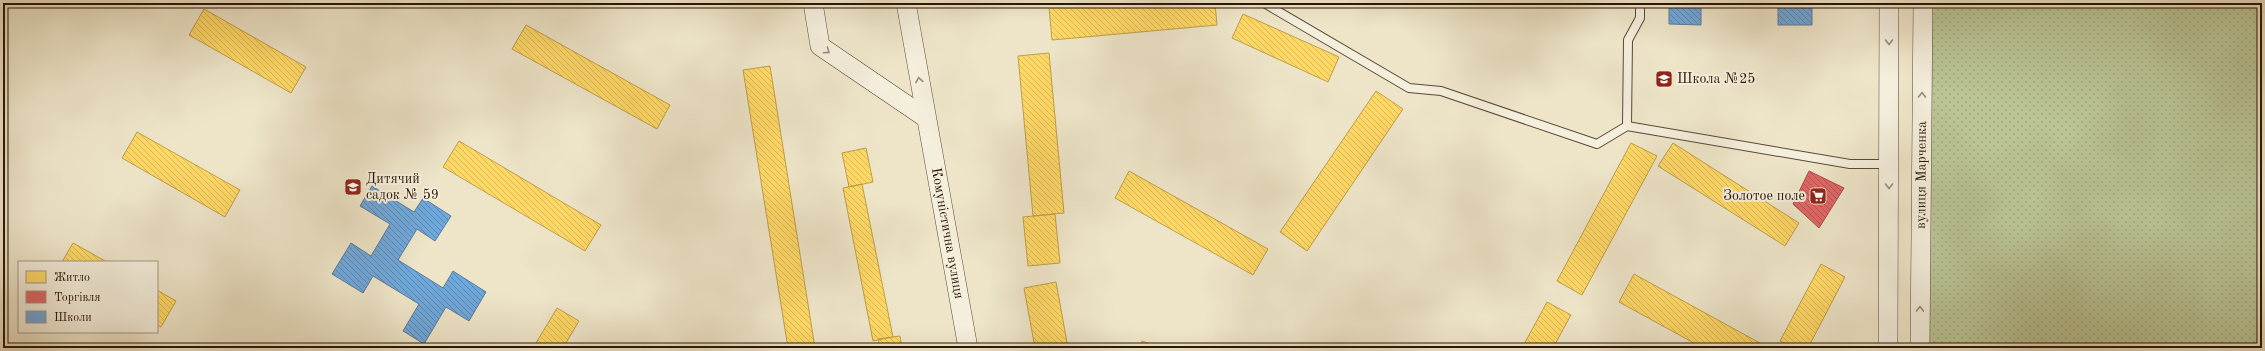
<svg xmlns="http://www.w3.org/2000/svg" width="2265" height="351" viewBox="0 0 2265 351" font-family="'Old Standard TT',serif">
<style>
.park{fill:url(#park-dots);stroke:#726c4c}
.homes{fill:url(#homes-back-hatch);stroke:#bf9e48}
.shops{fill:url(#shops-back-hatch);stroke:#a94d48}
.schools{fill:url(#schools-back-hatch);stroke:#5a7c9b}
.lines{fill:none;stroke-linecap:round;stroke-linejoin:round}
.service-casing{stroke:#5b4834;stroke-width:10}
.tertiary-casing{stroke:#5b4834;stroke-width:20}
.service{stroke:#f4eedc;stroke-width:8}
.tertiary{stroke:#f4eedc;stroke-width:19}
.oneway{stroke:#998c7a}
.labels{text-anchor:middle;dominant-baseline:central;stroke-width:4;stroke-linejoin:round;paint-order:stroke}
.poi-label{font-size:14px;fill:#2a1403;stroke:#f4eedc;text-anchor:start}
.street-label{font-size:14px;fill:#2a1403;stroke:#f4eedc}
</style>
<defs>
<pattern id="park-dots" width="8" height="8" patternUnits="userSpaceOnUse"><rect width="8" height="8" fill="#bac495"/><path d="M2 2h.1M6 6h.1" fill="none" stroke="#a0a87f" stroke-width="1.8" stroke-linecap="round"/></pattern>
<pattern id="homes-back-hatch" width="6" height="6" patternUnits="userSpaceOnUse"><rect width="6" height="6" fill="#ffd966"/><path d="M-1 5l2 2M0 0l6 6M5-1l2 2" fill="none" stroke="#dbb957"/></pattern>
<pattern id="shops-back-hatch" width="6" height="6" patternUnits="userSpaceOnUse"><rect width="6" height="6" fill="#e06666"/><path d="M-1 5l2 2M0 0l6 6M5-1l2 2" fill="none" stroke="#b65352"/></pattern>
<pattern id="schools-back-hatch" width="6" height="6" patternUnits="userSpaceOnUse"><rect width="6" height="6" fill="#6fa8dc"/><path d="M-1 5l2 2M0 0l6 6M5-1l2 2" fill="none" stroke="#5b88b0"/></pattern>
</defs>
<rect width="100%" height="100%" fill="#eee5c9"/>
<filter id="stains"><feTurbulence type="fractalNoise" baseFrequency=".005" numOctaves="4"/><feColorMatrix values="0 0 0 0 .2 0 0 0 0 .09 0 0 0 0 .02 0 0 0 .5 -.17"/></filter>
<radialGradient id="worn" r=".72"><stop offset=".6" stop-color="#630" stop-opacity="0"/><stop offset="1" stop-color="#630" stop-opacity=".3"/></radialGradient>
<!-- park -->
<path class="park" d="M1931,3h331v345h-334z"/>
<!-- homes -->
<path class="homes" d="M1092,3h123l2,22 -165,15 -3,-33z
M204,9l102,58 -15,26 -102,-58z
M1243,14l96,43 -11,25 -96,-44z
M526,25l144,80 -13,24 -145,-80z
M1049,53l15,160 -31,3 -15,-160z
M770,66l45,282h-27l-45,-278z
M1376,91l27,18 -96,142 -27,-19z
M137,132l103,58 -15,27 -103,-59z
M459,141l142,84 -16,26 -142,-84z
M1631,143l26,13 -75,139 -25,-14z
M1673,143l126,80 -14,23 -127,-80z
M866,148l7,34 -24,5 -7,-34z
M1129,171l139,78 -15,26 -138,-77z
M862,184l31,153 -20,4 -30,-153z
M1055,214l5,49 -32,3 -5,-49z
M73,243l34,19h-45z
M1821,264l24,13 -37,71h-14l-14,-7z
M1634,274l135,74h-66l-84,-46z
M1056,282l12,66h-33l-11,-60z
M157,290l19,11 -15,26 -4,-2z
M1547,302l24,13 -18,33h-31z
M557,308l22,13 -16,27h-30z
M900,336l2,12h-22l-2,-9z
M1142,341l20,7h-22z"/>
<!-- shops -->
<path class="shops" d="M1809,171l35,17 -25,40 -26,-24z"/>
<!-- schools -->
<path class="schools" d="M1669,3h32v22l-32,-1z
M1778,3h34v22h-34z
M372,186l42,26 9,-14 28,18 -16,25 -18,-12 -19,31 45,28 10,-17 33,21 -17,29 -23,-14 -22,37 -21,-13 16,-27 -46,-28 -10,17 -31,-19 19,-31 20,13 19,-32 -30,-18z"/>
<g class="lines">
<!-- service casing -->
<g class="service-casing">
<path id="service" d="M1264,3l145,85 32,3 156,53 30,-18 223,38h39
M1627,126l1,-86 12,-22v-15"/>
</g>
<!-- tertiary casing -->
<g class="tertiary-casing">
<g id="tertiary">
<path d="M813,3l7,43 106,72"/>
<path id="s1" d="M906,3l62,345"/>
<path d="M1888,348l1,-345"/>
<path id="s2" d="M1920,348l3,-345"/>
</g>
</g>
<!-- service -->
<use href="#service" class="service"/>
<!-- tertiary -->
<use href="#tertiary" class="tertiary"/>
</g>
<!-- one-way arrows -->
<defs><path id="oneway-chevron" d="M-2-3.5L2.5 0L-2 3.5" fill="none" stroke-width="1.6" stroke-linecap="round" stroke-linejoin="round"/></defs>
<g class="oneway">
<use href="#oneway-chevron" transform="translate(1889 42) rotate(90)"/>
<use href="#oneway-chevron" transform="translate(827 51) rotate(34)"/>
<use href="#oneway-chevron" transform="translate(919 80) rotate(-100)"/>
<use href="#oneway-chevron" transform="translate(1922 95) rotate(-89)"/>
<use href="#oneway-chevron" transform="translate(1889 186) rotate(90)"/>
<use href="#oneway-chevron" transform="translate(1920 309) rotate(-89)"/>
</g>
<!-- icons -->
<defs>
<g id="school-square" transform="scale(0.9)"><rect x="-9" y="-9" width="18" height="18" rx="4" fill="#8f2418" stroke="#f4eedc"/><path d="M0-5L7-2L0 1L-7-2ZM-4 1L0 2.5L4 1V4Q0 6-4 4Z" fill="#fff"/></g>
<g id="supermarket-square" transform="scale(0.9)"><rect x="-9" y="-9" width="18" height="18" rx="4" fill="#8f2418" stroke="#f4eedc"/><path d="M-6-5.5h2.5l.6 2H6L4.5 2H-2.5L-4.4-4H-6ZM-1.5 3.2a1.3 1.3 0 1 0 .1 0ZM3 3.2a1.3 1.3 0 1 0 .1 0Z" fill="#fff"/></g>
</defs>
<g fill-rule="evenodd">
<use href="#school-square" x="1664" y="79"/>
<use href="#school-square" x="353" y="187"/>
<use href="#supermarket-square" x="1818" y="196"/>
</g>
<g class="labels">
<!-- poi labels -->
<g class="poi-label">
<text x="1677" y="79">Школа №25</text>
<text x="366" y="179">Дитячий<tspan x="366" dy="16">садок № 59</tspan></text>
<text x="1805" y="196" text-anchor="end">Золотое поле</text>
</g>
<!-- street labels -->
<g class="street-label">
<text stroke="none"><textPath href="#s2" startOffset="173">вулиця Марченка</textPath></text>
<text stroke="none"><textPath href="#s1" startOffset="234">Комуністична вулиця</textPath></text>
</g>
</g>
<!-- margin -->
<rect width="2265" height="351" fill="none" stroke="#eee5c9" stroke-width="16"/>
<rect x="4" y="4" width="2257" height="343" fill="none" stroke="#2a1403" stroke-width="2"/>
<rect x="8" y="8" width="2249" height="335" fill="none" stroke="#2a1403"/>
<!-- legend -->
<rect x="18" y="261" width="140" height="72" fill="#f4eedc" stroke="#a39785"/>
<rect x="26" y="271" width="20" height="12" fill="#ffd966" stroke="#a39785"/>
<text x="54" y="281" font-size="12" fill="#2a1403">Житло</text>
<rect x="26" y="291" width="20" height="12" fill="#e06666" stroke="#a39785"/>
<text x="54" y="301" font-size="12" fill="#2a1403">Торгівля</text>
<rect x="26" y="311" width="20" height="12" fill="#6fa8dc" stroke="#a39785"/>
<text x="54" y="321" font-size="12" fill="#2a1403">Школи</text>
<rect width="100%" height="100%" filter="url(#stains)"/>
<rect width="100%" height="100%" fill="url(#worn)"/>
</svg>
